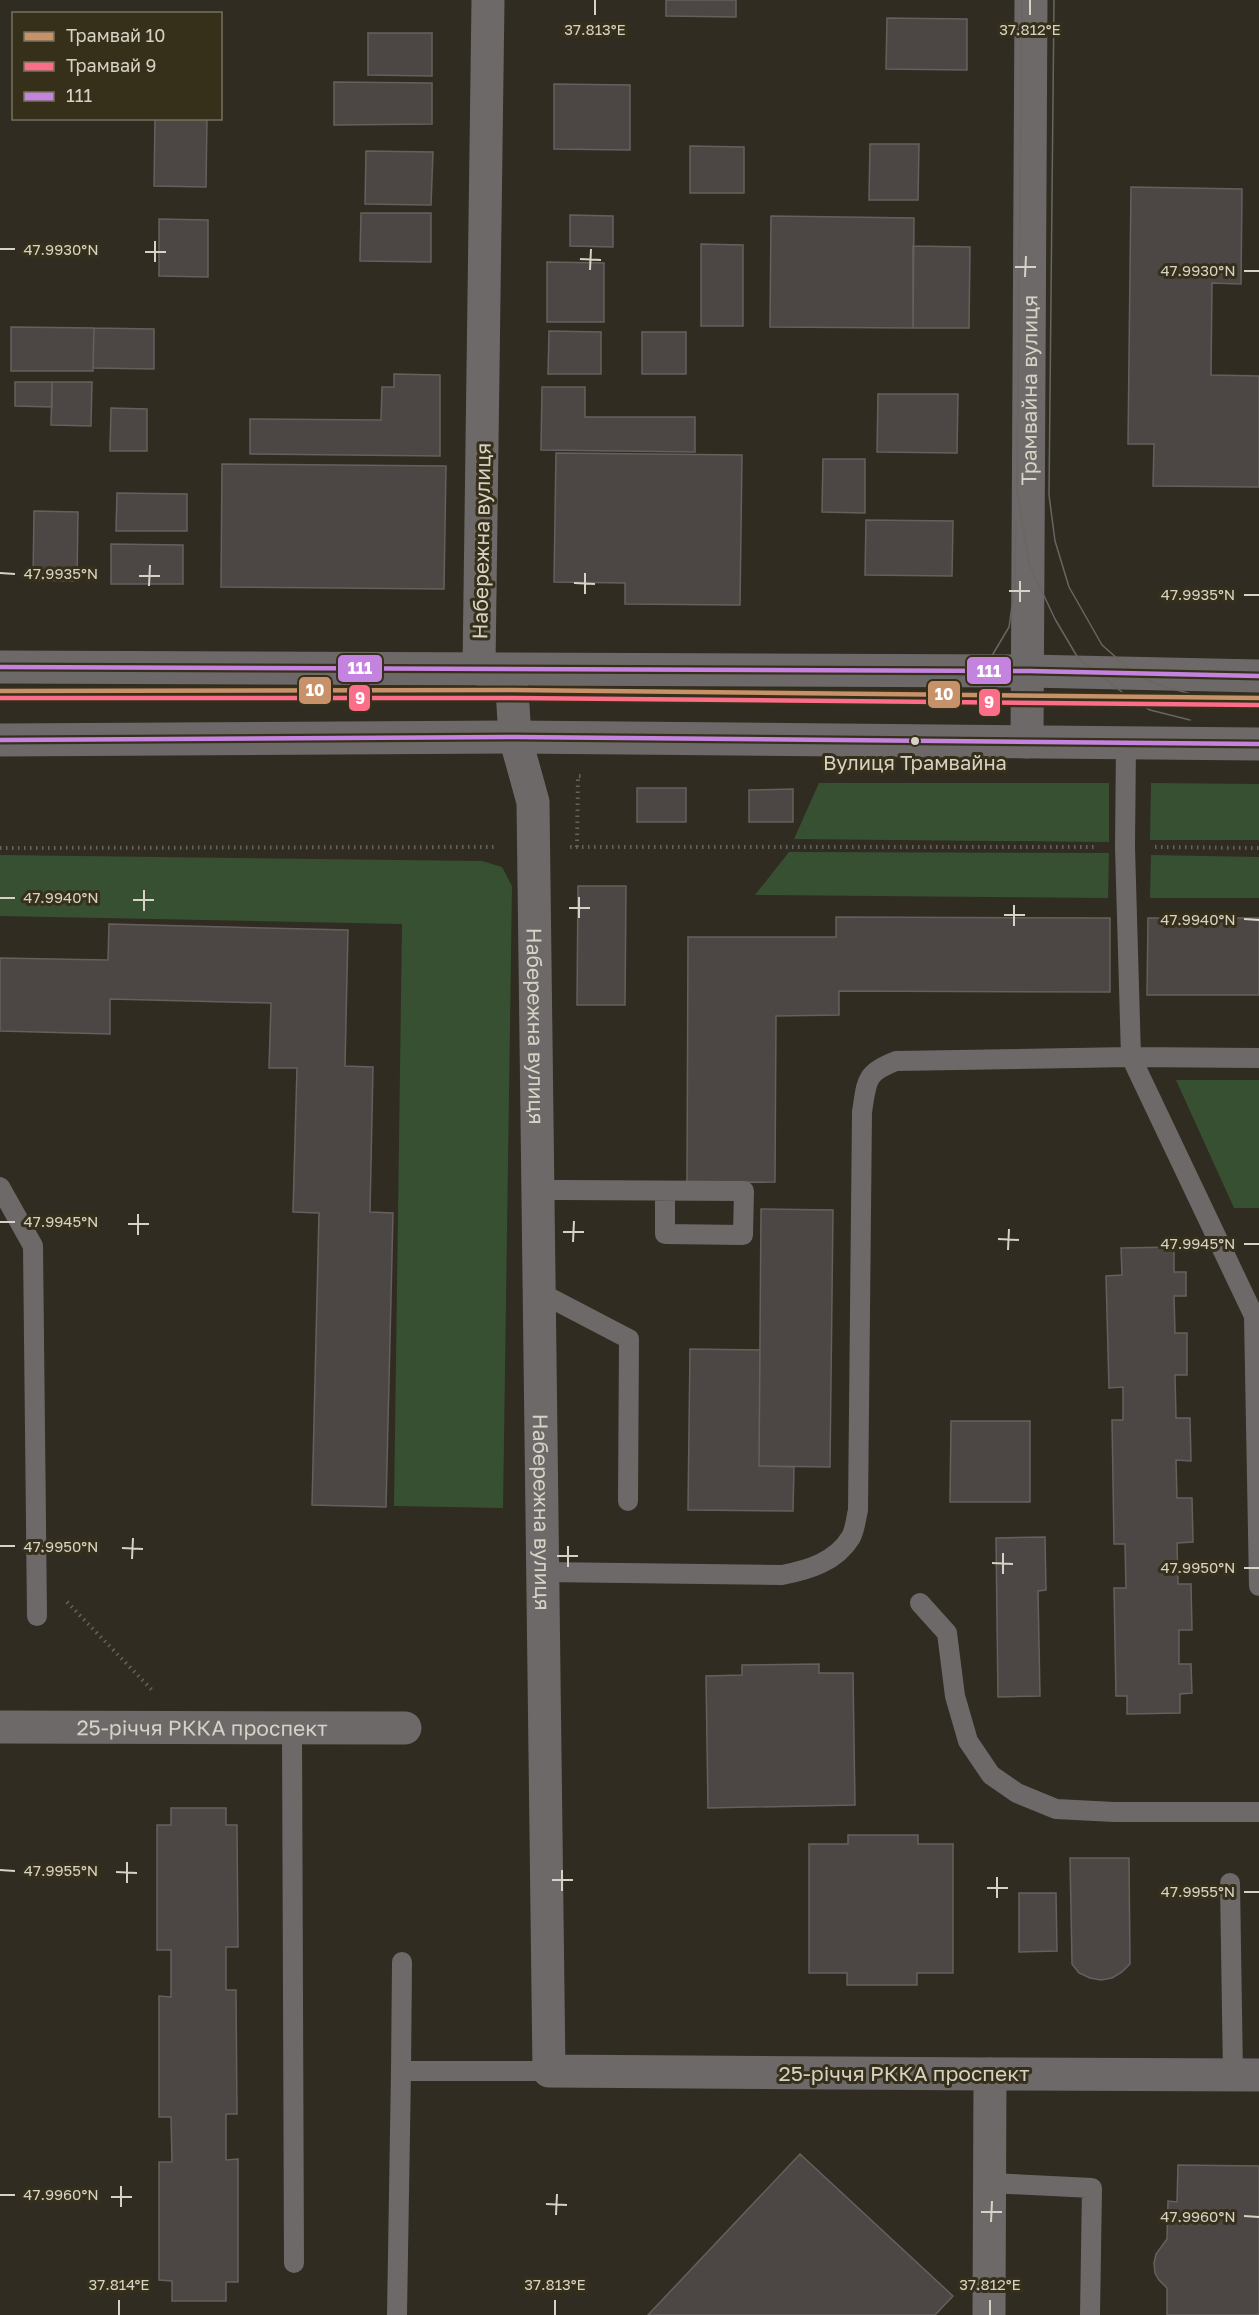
<svg xmlns="http://www.w3.org/2000/svg" width="1259" height="2315" viewBox="0 0 1259 2315" font-family="'Golos Text',sans-serif">
<style>
.green{fill:#375031}
.building{fill:#4c4644;stroke:#65605e;stroke-width:1.5}
.lines{fill:none;stroke-linecap:round;stroke-linejoin:round}
.path{stroke:#66625e;stroke-width:4;stroke-dasharray:1.5 4.5;stroke-linecap:butt}
.service{stroke:#6d6968;stroke-width:20}
.minor{stroke:#6d6968;stroke-width:33}
.tertiary{stroke:#6d6968;stroke-width:33}
.tram{stroke:#696662;stroke-width:1.5}
.bus-1-casing{stroke:#36301b;stroke-width:9}
.bus-1{stroke:#c483df;stroke-width:4.5}
.tram-1-casing{stroke:#36301b;stroke-width:9}
.tram-2-casing{stroke:#36301b;stroke-width:9}
.tram-1{stroke:#c7916a;stroke-width:4.5}
.tram-2{stroke:#fb6d88;stroke-width:4.5}
.ticks{fill:none;stroke:#d6d2c5;stroke-width:2}
.bus-dot{fill:#d6d2c5;stroke:#36301b;stroke-width:2}
.labels{text-anchor:middle;dominant-baseline:central;stroke-width:6;stroke-linejoin:round;paint-order:stroke}
.bus-label{font-size:20px;fill:#d6d2c5;stroke:#36301b}
.street-label{font-size:21px;fill:#d6d2c5;stroke:#36301b}
.ticks-label{font-size:15px;text-anchor:middle;fill:#d6d2c5;stroke:#36301b;stroke-width:6;stroke-linejoin:round;paint-order:stroke}
.line-badge{stroke:#36301b;stroke-width:2}
.badge-label{font-size:16px;text-anchor:middle;font-weight:bold;fill:#fff}
</style>
<rect width="100%" height="100%" fill="#302c21"/>
<!-- green -->
<path class="green" d="M819,783h290v59l-315,-3z
M1151,783l108,1v56h-109z
M789,852l320,1 -1,45 -353,-3z
M0,855l482,6 20,6 10,19 -9,622 -109,-2 8,-582 -402,-8z
M1151,855l108,2v41h-109z
M1176,1080h83v128h-25z"/>
<!-- building -->
<path class="building" d="M666,0h70v17l-70,-1z
M887,18l80,1v51l-81,-1z
M368,33h64v43l-64,-1z
M334,82l98,1v41l-98,1z
M554,84l76,1v65l-76,-1z
M155,118h52l-1,69 -52,-1z
M870,144h49l-1,56h-49z
M690,146l54,1v46h-54z
M366,151l67,1 -2,53 -66,-1z
M1131,187l111,2 -1,95 -29,-1 -1,92 48,1v111l-106,-1 1,-42h-26z
M361,213h70v49l-71,-1z
M570,215l43,1v31l-43,-1z
M771,216l143,2 -1,110 -143,-1z
M159,219l49,1v57l-49,-1z
M701,244l42,1v81h-42z
M913,246l57,1 -1,81h-56z
M547,262l57,1v59h-57z
M11,327l83,1 -1,43h-82z
M94,328l60,1v40l-61,-1z
M549,331l52,1v42h-53z
M642,332h44v42h-44z
M394,374l46,1v81l-190,-2v-35l131,1 1,-33h12z
M15,382h37v25l-37,-1z
M52,382h40l-1,44 -40,-1z
M542,387h43v30h110v35l-154,-2z
M878,394h80l-1,59 -80,-1z
M111,408l36,1v42h-37z
M556,453l186,2 -2,150 -115,-1v-21l-71,-1z
M823,459h42v54l-43,-1z
M222,464l224,2 -2,123 -223,-2z
M117,493l70,1v37h-71z
M34,511l44,1 -1,69 -44,-1z
M866,520l87,1 -1,55 -87,-1z
M111,544l72,1v39h-72z
M637,788h49v34h-49z
M793,789v33h-44v-32z
M578,886h48l-1,119h-48z
M836,917l274,1v74l-271,-1v24l-63,1 -1,166 -88,1 1,-246h148z
M1148,918h111v77h-112z
M109,924l239,6 -3,136 28,1 -3,145 23,1 -7,294 -74,-2 7,-292 -26,-1 4,-144h-28l2,-65 -161,-4v35l-110,-3v-73l108,2z
M761,1209l72,1 -3,257 -71,-1z
M1174,1247v25h12v24h-12l1,37h12v42h-12l1,43h14l1,43 -15,-1 1,38h15l1,44 -16,1 1,41h13l1,46h-13v34h12l1,29 -12,1v19l-53,1v-18h-11l-2,-108h12l-1,-44h-11l-2,-124h11v-33l-14,1 -3,-112 16,-1 -1,-27z
M690,1349l70,1 -1,116 35,1 -1,44 -105,-1z
M951,1421h79v81h-80z
M1045,1537l1,53 -8,1 2,105 -42,1 -2,-159z
M819,1664v9h34l2,132 -147,3 -2,-132 36,-1v-10z
M171,1808h55v17h11l1,122h-12v43h10l1,124h-11v46l12,-1v123h-12v19h-54v-20l-13,-1v-118h13l-1,-45h-12v-121l12,1v-47h-14v-125h14z
M848,1835h70v9h35v129h-36v12h-70v-12h-38v-129h39z
M1070,1858h59l1,106 -8,8 -10,6 -11,2 -11,-2 -11,-5 -7,-9z
M1019,1893h37l1,58 -38,1z
M800,2154l153,142 -18,19h-287z
M1178,2165l81,1v149h-92v-27l-8,-8 -4,-7 -1,-10 2,-9 11,-15 1,-38 9,1z"/>
<g class="lines">
<!-- path -->
<path class="path" d="M570,847h526
M577,847l1,-71h3
M1155,847l104,1
M0,848l496,-1
M67,1602l85,88"/>
<!-- service -->
<path class="service" d="M1259,1058l-128,-1 123,259 5,270
M0,1187l33,59 4,370
M538,1190h24l182,1 -1,44 -78,-1v-43
M539,1292l90,47 -1,162
M543,1572l239,3c26,-5 54,-13 69,-38 4,-7 5,-19 7,-27l4,-398c5,-32 3,-39 34,-51l235,-4 -6,-210 1,-104
M920,1603l27,30 8,63 13,45 23,34 26,18 39,16 58,3h145
M292,1728l2,535
M1230,1883l3,192
M402,1962l-1,109h148
M990,2183l102,5 -2,127
M397,2315l4,-244"/>
<!-- minor -->
<g class="minor">
<path id="s1" d="M488,0l-9,667 33,23 3,47 18,65 16,1269 441,3"/>
<path id="s2" d="M1027,742l4,-742"/>
<path id="s3" d="M0,1727l405,1"/>
</g>
<!-- tertiary -->
<path class="tertiary" d="M0,667l1029,4 230,5
M0,740l515,-3 744,7
M989,2315l1,-241 269,1"/>
<!-- tram -->
<path class="tram" d="M1022,0l-5,489 12,75 26,55 23,39 49,38 23,14 40,10
M1054,0l-5,495 6,46 14,46 33,58 33,29 27,12 40,11
M926,694l46,-23 21,-17 16,-27 6,-42 1,-63"/>
<!-- bus-1 casing -->
<g class="bus-1-casing">
<path id="bus-1" d="M0,667l1029,4 230,5
M0,740l515,-3 744,7"/>
</g>
<!-- bus-1 -->
<use href="#bus-1" class="bus-1"/>
<!-- tram-1 casing -->
<g class="tram-1-casing">
<path id="tram-1" d="M0,691l512,-1 747,8"/>
</g>
<!-- tram-2 casing -->
<g class="tram-2-casing">
<path id="tram-2" d="M0,698h512l747,7"/>
</g>
<!-- tram-1 -->
<use href="#tram-1" class="tram-1"/>
<!-- tram-2 -->
<use href="#tram-2" class="tram-2"/>
</g>
<!-- ticks -->
<path class="ticks" d="M595,15v-15M1030,15v-15M0,249h15M145,252h21M580,259l21,1M155,262v-21M1015,267h21M590,270l1,-21M1244,271h15M1025,277l1,-21M0,573l15,1M139,576h21M574,583l21,1M149,586l1,-21M1009,591h21M585,594v-21M1244,595h15M1020,602v-21M0,898h15M133,900h21M569,908h21M144,911v-21M1004,915h21M579,918v-21M1244,919l15,1M1014,926v-21M0,1222h15M128,1224h21M563,1232h21M138,1235v-21M998,1239l21,1M573,1242l1,-21M1244,1244h15M1008,1250l1,-21M0,1546h15M122,1548l21,1M557,1556h21M132,1559l1,-21M992,1563l21,1M568,1567v-21M1244,1568h15M1003,1574v-21M0,1870l15,1M116,1872l21,1M552,1880h21M127,1883v-21M987,1888h21M562,1891v-21M1244,1892h15M997,1898v-21M0,2195h15M111,2197h21M546,2204l21,1M121,2207v-21M981,2212h21M556,2215l1,-21M1244,2216l15,1M991,2222l1,-21M119,2315v-15M555,2315v-15M990,2315v-15"/>
<!-- markers -->
<circle class="bus-dot" cx="915" cy="741" r="5"/>
<g class="labels">
<!-- bus labels -->
<g class="bus-label">
<text x="915" y="762">Вулиця Трамвайна</text>
</g>
<!-- street labels -->
<g class="street-label">
<text stroke="none"><textPath href="#s2" startOffset="352">Трамвайна вулиця</textPath></text>
<text transform="translate(481 541) rotate(-89)">Набережна вулиця</text>
<text stroke="none"><textPath href="#s1" startOffset="1046">Набережна вулиця</textPath></text>
<text stroke="none"><textPath href="#s1" startOffset="1532">Набережна вулиця</textPath></text>
<text stroke="none"><textPath href="#s3" startOffset="202">25-річчя РККА проспект</textPath></text>
<text x="904" y="2073">25-річчя РККА проспект</text>
</g>
</g>
<g class="ticks-label">
<text x="595" y="35">37.813°E</text>
<text x="1030" y="35">37.812°E</text>
<text x="61" y="255">47.9930°N</text>
<text x="1198" y="276">47.9930°N</text>
<text x="61" y="579">47.9935°N</text>
<text x="1198" y="600">47.9935°N</text>
<text x="61" y="903">47.9940°N</text>
<text x="1198" y="925">47.9940°N</text>
<text x="61" y="1227">47.9945°N</text>
<text x="1198" y="1249">47.9945°N</text>
<text x="61" y="1552">47.9950°N</text>
<text x="1198" y="1573">47.9950°N</text>
<text x="61" y="1876">47.9955°N</text>
<text x="1198" y="1897">47.9955°N</text>
<text x="61" y="2200">47.9960°N</text>
<text x="1198" y="2222">47.9960°N</text>
<text x="119" y="2290">37.814°E</text>
<text x="555" y="2290">37.813°E</text>
<text x="990" y="2290">37.812°E</text>
</g>
<g class="line-badge">
<rect x="337" y="654" width="46" height="29" rx="6" fill="#c483df"/>
<rect x="966" y="656" width="46" height="29" rx="6" fill="#c483df"/>
<rect x="298" y="676" width="34" height="29" rx="6" fill="#c7916a"/>
<rect x="927" y="680" width="34" height="29" rx="6" fill="#c7916a"/>
<rect x="348" y="684" width="23" height="28" rx="6" fill="#fb6d88"/>
<rect x="978" y="688" width="23" height="29" rx="6" fill="#fb6d88"/>
</g>
<g class="badge-label">
<text x="360" y="674">111</text>
<text x="989" y="677">111</text>
<text x="315" y="696">10</text>
<text x="944" y="700">10</text>
<text x="360" y="704">9</text>
<text x="989" y="708">9</text>
</g>
<!-- legend -->
<rect x="12" y="12" width="210" height="108" fill="#36301b" stroke="#76715f" stroke-width="1.5"/>
<rect x="24" y="32" width="30" height="9" fill="#c7916a" stroke="#76715f" stroke-width="1.5"/>
<text x="66" y="42" font-size="18" fill="#d6d2c5">Трамвай 10</text>
<rect x="24" y="62" width="30" height="9" fill="#fb6d88" stroke="#76715f" stroke-width="1.5"/>
<text x="66" y="72" font-size="18" fill="#d6d2c5">Трамвай 9</text>
<rect x="24" y="92" width="30" height="9" fill="#c483df" stroke="#76715f" stroke-width="1.5"/>
<text x="66" y="102" font-size="18" fill="#d6d2c5">111</text>
</svg>
